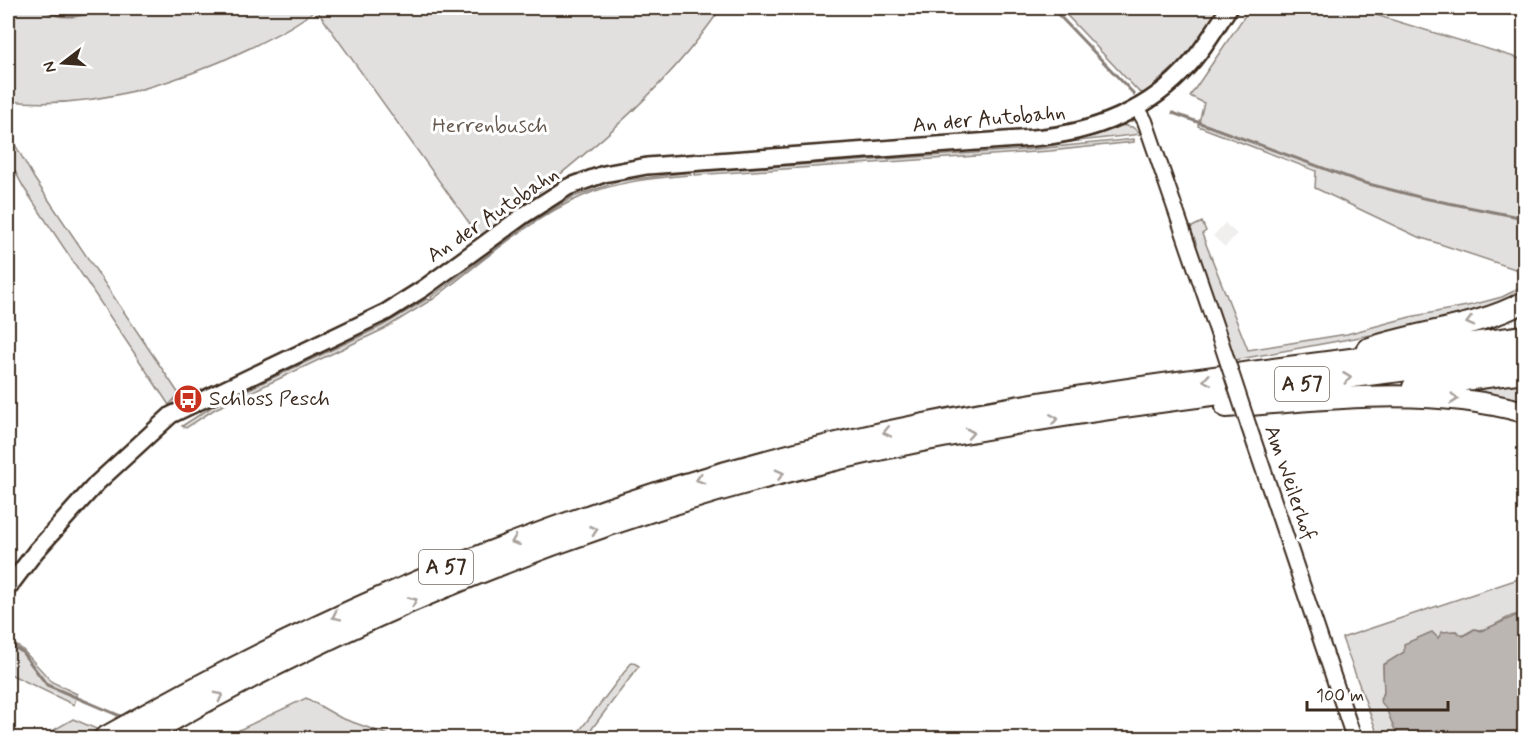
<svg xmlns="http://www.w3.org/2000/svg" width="1532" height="746" viewBox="0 0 1532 746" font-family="Mynerve,sans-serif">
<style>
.built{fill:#f1efee}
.green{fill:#e2e0de;stroke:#8e857e;stroke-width:1.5}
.water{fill:#bcb6b3;stroke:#887e77;stroke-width:1.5}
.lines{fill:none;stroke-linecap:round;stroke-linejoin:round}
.stream{stroke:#887e77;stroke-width:3}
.tertiary-casing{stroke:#3b2a1e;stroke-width:18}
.secondary-casing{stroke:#3b2a1e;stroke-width:20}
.motorway-casing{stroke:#3b2a1e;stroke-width:24}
.tertiary{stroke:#fff;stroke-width:14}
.secondary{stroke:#fff;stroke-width:15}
.motorway{stroke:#fff;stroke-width:20}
.tertiary-bridge-casing{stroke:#3b2a1e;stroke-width:18;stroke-linecap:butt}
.tertiary-bridge{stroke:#fff;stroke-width:14}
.oneway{stroke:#a79f9a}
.labels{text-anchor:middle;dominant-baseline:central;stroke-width:6;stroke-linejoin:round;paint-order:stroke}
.shield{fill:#fff;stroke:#766a62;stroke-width:1.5}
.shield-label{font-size:20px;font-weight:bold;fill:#3b2a1e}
.street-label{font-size:21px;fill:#3b2a1e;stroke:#fff}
.park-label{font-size:21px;fill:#65584e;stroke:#fff}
.poi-label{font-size:21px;fill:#3b2a1e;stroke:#fff;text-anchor:start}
</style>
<rect width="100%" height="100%" fill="#fff"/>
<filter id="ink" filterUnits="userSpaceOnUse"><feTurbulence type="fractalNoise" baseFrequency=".0167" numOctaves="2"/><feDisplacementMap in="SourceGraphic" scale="12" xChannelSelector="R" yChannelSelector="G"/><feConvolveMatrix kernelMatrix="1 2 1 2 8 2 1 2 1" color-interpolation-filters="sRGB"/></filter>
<g filter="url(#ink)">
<!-- built -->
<path class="built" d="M1225,223l12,11 -12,13 -12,-11z"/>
<!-- green -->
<path class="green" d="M8,8h713c-63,93 -154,162 -241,230l-164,-229c-20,17 -43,27 -66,39 -76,37 -158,62 -242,53z
M1060,8h160l-38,52 -37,33 -6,-1z
M1250,8h103l171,52v212l-108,-36 -101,-48 1,-17 -118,-45 6,-23 -14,-7z
M1120,125l12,2 10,7 -99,11v-3l53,-7z
M8,132l26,46 145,216 -10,11 -145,-217 -16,-30z
M1134,139v3l-84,9 -355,24v-3l339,-23z
M690,172l1,3c-36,3 -74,6 -108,21 -53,22 -105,69 -151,104l-1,-3 99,-74 43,-26 47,-16z
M1202,222l4,9 -4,3 46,116 99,-16 63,-17 62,-12 30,-8 22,-11v8l-24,12 -69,18 -196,36 -4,-11h-3l-40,-120z
M427,299l4,1 -47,29 -169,80 -29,19 -4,-2 31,-20 169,-80z
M1524,381v26l-79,-16z
M1524,577v39c-15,-7 -32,18 -50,13l-12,7 -6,-5 -13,1 -4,6 -56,27 1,28 -4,5c10,13 9,26 23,37v3h-24l-37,-100z
M8,640l14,9 30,33 25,12 -3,11 -66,-32z
M632,662l7,4 -54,72h-11z
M306,698l35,20 56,20h-163l5,-8z
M73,719l26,11 -13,8h-46z"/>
<!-- water -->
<path class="water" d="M1520,614l4,2v122h-121l-1,-3h-4c-8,-11 -8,-25 -18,-34l4,-8 -1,-28 21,-13v-8l28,-12 6,6 4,-6 14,-1 7,5 12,-7 6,2z"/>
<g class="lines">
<!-- stream -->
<path class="stream" d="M43,8c20,16 49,4 73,0
M1052,8l82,86
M1173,113l188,69 62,16 101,20
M8,643l14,9 25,33 78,33
M164,734l10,4"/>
<!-- tertiary casing -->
<g class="tertiary-casing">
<path id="tertiary" d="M1137,107l8,14 75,218
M1249,427l105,311"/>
</g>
<!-- secondary casing -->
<g class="secondary-casing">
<path id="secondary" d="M8,588l28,-37 61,-68 74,-68 215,-103 38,-24 100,-73 44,-28 36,-13 43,-8 386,-28c59,-5 117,-27 157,-74 15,-17 27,-38 39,-56"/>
</g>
<!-- motorway casing -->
<g class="motorway-casing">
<path id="motorway" d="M1367,349c51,-18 109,-21 157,-47
M1413,387l111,-15
M1226,407c98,-8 202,-22 298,5
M104,738c258,-148 528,-256 820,-314 198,-40 401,-60 600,-88
M141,738c244,-141 509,-243 786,-298 197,-39 399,-57 597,-86"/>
</g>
<!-- tertiary -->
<use href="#tertiary" class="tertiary"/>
<!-- secondary -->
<use href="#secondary" class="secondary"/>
<!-- motorway -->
<use href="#motorway" class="motorway"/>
<!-- tertiary-bridge casing -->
<g class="tertiary-bridge-casing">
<path id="tertiary-bridge" d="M1220,339l29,88"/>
</g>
<!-- tertiary-bridge -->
<use href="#tertiary-bridge" class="tertiary-bridge"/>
</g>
<!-- one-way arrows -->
<defs><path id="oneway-chevron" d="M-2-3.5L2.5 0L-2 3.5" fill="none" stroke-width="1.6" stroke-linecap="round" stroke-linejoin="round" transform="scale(1.5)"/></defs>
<g class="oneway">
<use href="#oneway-chevron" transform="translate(1470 322) rotate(166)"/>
<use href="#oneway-chevron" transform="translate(1347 378) rotate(-7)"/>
<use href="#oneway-chevron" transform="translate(1207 380) rotate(172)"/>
<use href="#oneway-chevron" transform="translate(1454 399) rotate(6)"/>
<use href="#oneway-chevron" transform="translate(1054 419) rotate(-9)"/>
<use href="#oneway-chevron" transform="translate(887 432) rotate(168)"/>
<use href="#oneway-chevron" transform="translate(970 433) rotate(-10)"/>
<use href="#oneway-chevron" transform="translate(780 474) rotate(-15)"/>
<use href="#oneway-chevron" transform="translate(700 479) rotate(164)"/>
<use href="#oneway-chevron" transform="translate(594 530) rotate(-19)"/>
<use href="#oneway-chevron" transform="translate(515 541) rotate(160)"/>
<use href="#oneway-chevron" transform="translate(413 601) rotate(-23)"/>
<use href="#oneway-chevron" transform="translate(336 616) rotate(154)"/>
<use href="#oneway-chevron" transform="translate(219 696) rotate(-28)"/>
</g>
</g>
<!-- icons -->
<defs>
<g id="bus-disc" transform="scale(1.5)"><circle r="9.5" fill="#c8321e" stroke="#fff"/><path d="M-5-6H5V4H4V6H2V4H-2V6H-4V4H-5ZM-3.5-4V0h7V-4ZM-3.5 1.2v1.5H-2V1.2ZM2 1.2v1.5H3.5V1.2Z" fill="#fff"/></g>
</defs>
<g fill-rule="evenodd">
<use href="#bus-disc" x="188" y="399"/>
</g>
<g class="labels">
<!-- shield labels -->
<g class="shield">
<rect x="1275" y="367" width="54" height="34" rx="4.5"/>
<rect x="419" y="550" width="54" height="34" rx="4.5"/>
</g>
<g class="shield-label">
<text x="1302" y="384">A 57</text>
<text x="446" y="567">A 57</text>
</g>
<!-- street labels -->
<g class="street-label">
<text transform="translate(989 119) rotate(-5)">An der Autobahn</text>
<text transform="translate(493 215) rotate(-34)">An der Autobahn</text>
<text transform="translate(1290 483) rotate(71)">Am Weilerhof</text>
</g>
<!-- park labels -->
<g class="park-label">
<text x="490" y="126">Herrenbusch</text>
</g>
<!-- poi labels -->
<g class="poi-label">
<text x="209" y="399">Schloss Pesch</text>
</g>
</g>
<!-- margin -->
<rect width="1532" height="746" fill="none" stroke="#fff" stroke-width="30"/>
<rect x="15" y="15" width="1502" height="716" fill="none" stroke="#3b2a1e" stroke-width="2" filter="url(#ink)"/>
<!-- north arrow -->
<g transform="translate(63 63) rotate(253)" stroke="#ffffff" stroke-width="4.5" paint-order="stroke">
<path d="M0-4.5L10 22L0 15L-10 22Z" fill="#3b2a1e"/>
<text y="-9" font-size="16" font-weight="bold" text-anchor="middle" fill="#3b2a1e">N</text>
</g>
<!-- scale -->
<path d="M1307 701v9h141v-9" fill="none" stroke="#3b2a1e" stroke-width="3"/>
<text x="1316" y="701" font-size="18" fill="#3b2a1e" stroke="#ffffff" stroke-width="4.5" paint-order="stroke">100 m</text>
</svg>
